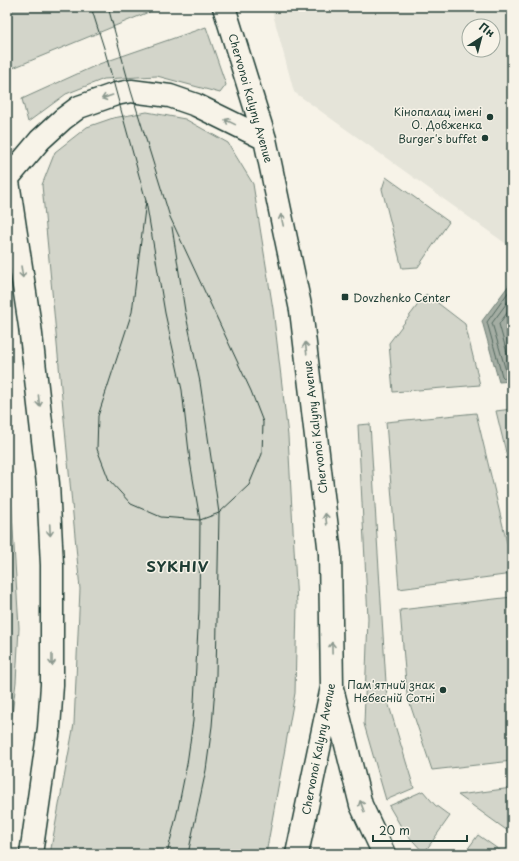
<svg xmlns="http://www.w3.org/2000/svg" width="519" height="861" viewBox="0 0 519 861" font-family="'Playpen Sans',sans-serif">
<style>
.built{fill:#e5e4d9;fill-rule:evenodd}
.green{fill:#d3d5ca;stroke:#79897f}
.water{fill:#a4ada3;stroke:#6f8077}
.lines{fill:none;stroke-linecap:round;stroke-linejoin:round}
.shore{stroke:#546a60;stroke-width:1}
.secondary-casing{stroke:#1f3d34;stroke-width:25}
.secondary{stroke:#f7f3e8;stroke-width:22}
.tram{stroke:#1f3d34;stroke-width:1}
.oneway{stroke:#8b988e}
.poi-dot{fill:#1f3d34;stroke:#f7f3e8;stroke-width:1.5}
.labels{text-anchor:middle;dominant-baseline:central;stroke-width:3;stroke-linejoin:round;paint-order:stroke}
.street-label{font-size:11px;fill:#1f3d34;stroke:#f7f3e8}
.poi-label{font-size:11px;fill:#1f3d34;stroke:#f7f3e8;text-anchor:end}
.district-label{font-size:15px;font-weight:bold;letter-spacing:1px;fill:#1f3d34;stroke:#f7f3e8}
</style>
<rect width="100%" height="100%" fill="#f7f3e8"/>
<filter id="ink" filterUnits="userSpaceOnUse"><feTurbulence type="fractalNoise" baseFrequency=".025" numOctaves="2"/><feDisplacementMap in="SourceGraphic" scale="8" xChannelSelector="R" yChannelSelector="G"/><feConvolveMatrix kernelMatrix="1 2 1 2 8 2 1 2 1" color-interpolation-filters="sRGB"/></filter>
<g filter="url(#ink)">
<!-- built -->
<path class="built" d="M271,7h241v241l-218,-156zM469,26h24v24h-24z"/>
<!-- green -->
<path class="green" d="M7,7h154l-153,63z
M206,27l20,58 -6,8 -63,-17 -53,3 -38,15 -38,28 -6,-23 77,-35z
M147,112l38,7 43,24 25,41 20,125 15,127 9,168 -2,89 -29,161h-216l24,-130 6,-135 -38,-404 13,-33 32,-25 26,-9z
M386,177l63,45 -31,45 -16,1 -20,-79z
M426,294l39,30 15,61 -87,7 -4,-49z
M512,409v68l-16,-66z
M476,413l36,151v10l-113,15 -13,-167z
M370,424l17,275 27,89 -28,12 -22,-76 4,-106 -10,-193z
M7,431l12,197 -3,54 -9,73z
M512,597v164l-80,9 -25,-75 -7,-85z
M512,788v46l-54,-39z
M423,791l12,14 15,11 -26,37 -21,-23 -14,-24z
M478,835l27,19h-41z"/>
<!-- water -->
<path class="water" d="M512,281v100l-13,1 -17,-61z"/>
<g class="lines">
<!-- shore -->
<path class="shore" d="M512,287l-25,35 15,54 2,2 8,-1
M512,296l-20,27 14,48 6,1
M512,306l-13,18 11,40 2,2"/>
<!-- secondary casing -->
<g class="secondary-casing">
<path id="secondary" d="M224,7l41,132 36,171 29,244 2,133 -35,167
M7,175l23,151 18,158 4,81v120l-3,43 -18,126
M8,178l32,-38 23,-21 16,-12 37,-13 15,-3 39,5 26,9 69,34
M333,692l28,113 23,49"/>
</g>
<!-- secondary -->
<use href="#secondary" class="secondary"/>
<!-- tram -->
<path class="tram" d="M91,7l13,41 42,153 19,112 17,77 8,71 10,59 -1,90 -6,111 -6,43 -9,45 -11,45
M108,7l23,84 39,126 81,174 12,31 -1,32 -13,31 -30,28 -19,7 -39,-3 -30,-13 -22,-24 -12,-31 1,-33 34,-104 14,-111
M172,227l13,84 15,71 19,131 -3,162 -4,51 -6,44 -18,84"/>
</g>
<!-- one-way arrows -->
<defs><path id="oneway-shaft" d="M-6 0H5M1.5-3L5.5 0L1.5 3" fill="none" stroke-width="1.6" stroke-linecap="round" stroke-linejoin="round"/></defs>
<g class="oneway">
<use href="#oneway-shaft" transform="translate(107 97) rotate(161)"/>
<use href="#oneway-shaft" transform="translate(230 122) rotate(-154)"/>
<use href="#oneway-shaft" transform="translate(282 220) rotate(-102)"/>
<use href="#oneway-shaft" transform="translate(22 272) rotate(81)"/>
<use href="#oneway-shaft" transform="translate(306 348) rotate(-97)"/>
<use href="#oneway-shaft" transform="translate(39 401) rotate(84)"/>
<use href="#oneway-shaft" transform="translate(326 519) rotate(-97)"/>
<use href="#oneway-shaft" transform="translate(50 530) rotate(87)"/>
<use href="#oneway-shaft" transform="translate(332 648) rotate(-91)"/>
<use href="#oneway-shaft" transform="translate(52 660) rotate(90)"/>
<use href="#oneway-shaft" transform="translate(362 806) rotate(-110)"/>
</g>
</g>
<!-- markers -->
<g class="poi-dot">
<circle cx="490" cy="117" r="4"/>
<circle cx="485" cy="138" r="4"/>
<rect x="341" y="293" width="8" height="8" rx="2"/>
<circle cx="443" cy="690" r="4"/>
</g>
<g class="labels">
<!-- street labels -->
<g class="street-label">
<text transform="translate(251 98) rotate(74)">Chervonoi Kalyny Avenue</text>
<text transform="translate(315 427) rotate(-97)">Chervonoi Kalyny Avenue</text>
<text transform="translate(318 749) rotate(-79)">Chervonoi Kalyny Avenue</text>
</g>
<!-- poi labels -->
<g class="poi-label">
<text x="482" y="111">Кінопалац імені<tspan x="482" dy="13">О. Довженка</tspan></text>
<text x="477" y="138">Burger's buffet</text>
<text x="353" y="297" text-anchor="start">Dovzhenko Center</text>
<text x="435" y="684">Пам'ятний знак<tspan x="435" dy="13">Небесній Сотні</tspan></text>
</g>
<!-- district labels -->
<g class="district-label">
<text x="178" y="565">SYKHIV</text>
</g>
</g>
<!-- margin -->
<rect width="519" height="861" fill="none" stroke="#f7f3e8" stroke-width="24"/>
<rect x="12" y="12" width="495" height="837" fill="none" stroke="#1f3d34" stroke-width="1.5" filter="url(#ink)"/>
<!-- north arrow -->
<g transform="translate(481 38) rotate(36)"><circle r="19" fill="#f7f3e8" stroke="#a1aaa0"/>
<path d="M0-3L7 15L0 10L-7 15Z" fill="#1f3d34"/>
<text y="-6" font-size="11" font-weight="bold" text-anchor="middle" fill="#1f3d34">Пн</text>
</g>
<!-- scale -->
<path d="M373 835v6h94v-6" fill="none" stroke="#1f3d34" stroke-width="2"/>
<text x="379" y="835" font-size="12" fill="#1f3d34" stroke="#f7f3e8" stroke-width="3" paint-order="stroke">20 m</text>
</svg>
